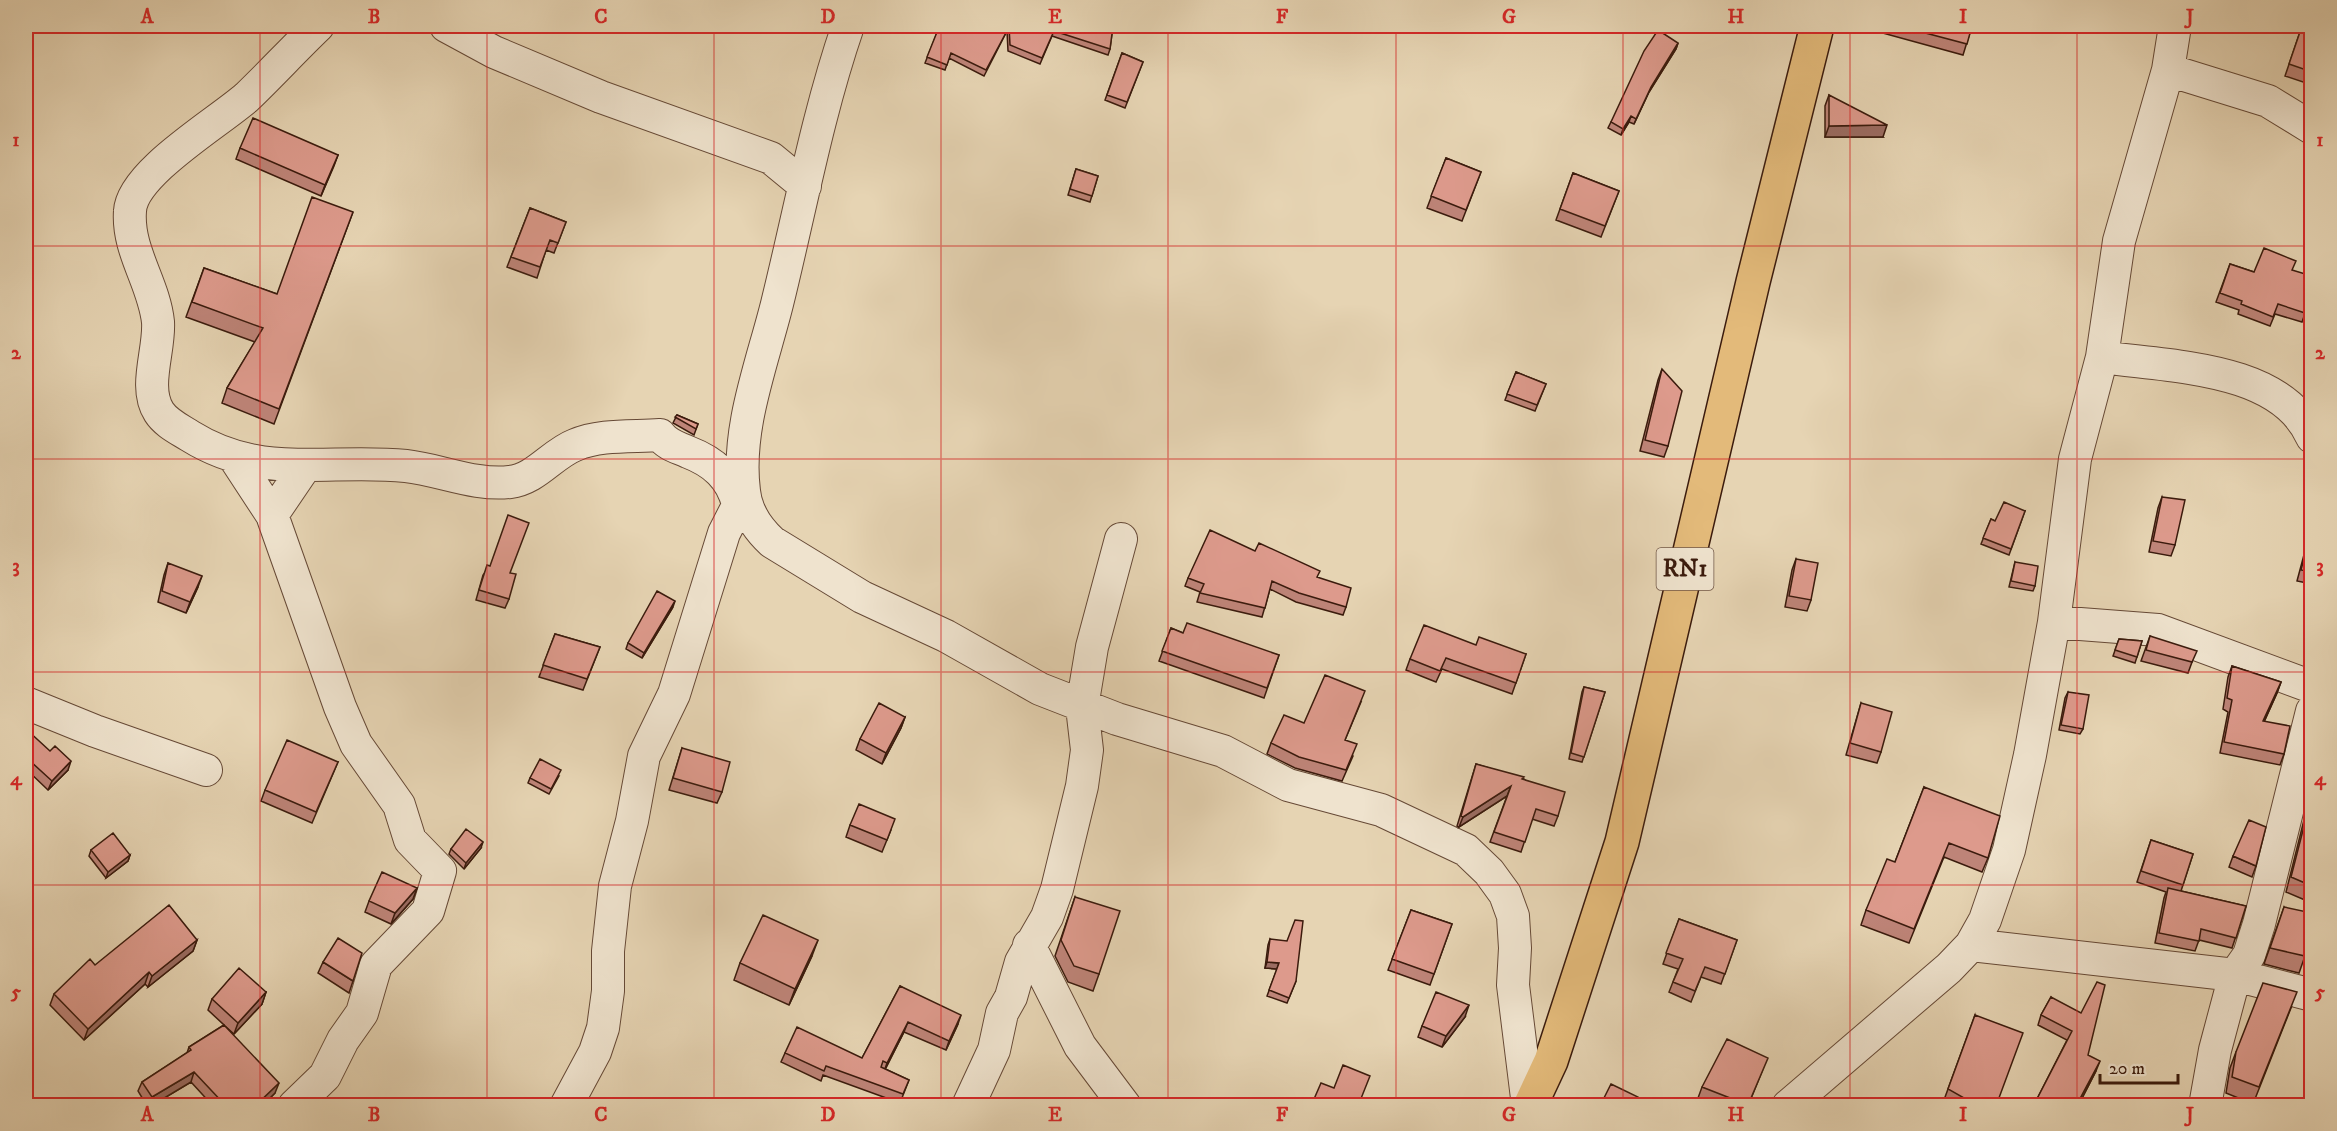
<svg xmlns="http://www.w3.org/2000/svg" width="2337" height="1131" viewBox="0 0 2337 1131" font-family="'IM FELL DW Pica',serif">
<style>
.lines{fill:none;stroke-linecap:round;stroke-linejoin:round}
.street-casing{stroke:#664936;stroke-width:34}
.highway-casing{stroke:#3b1b0d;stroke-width:36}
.street{stroke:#efe3ce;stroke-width:32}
.highway{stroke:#e3ba7a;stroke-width:33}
.wall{fill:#be8478;stroke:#3b1b0d;stroke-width:1.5}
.shaded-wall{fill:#9b6c62;stroke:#3b1b0d;stroke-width:1.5}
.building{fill:#dd9a8c;stroke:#3b1b0d;stroke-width:1.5}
.grid{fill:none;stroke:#d62828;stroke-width:1.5;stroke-opacity:0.55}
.labels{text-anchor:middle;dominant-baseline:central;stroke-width:6;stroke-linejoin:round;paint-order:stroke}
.shield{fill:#efe3ce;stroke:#715747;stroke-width:1.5}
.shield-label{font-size:24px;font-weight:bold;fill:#3b1b0d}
.neatline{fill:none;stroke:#d62828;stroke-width:2}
.grid-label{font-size:20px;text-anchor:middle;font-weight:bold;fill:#d62828}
</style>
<rect width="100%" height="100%" fill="#e6d4b3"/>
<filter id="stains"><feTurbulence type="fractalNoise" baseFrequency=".00333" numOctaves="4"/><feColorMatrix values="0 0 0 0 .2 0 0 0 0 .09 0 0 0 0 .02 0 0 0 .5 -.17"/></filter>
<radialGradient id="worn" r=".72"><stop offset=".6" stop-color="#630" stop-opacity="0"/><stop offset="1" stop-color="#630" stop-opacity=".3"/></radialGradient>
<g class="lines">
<!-- street casing -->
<g class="street-casing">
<path id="street" d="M318,26c-24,23 -47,48 -71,71 -28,25 -115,76 -117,114 -3,40 24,72 28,111 2,28 -15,65 1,90 7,11 20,17 31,24 72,45 138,22 216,30 35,4 69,20 104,16 26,-3 42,-28 65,-37 25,-11 57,-8 85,-10 7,10 17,12 28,17 26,10 43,25 50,52
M446,26l48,26 107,45 170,61 34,28
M848,26c-31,90 -48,185 -71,278 -15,60 -41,125 -33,187 2,20 14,38 28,51l90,55 84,39 94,53 77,30 106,32 65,34 93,25 85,40 23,22 16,22 8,22 2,32 -2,37 15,121
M2168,70l100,31 44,27
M2102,357c67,10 179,9 210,80
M234,457l38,58 68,192 16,37 43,61 11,35 30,31 -12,40 -52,54 -14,48 -19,27 -18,36 -31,30
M272,515l34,-50
M2054,622l104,8 154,57
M26,703l69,28 111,39
M1029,945l51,101 45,60
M1971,945l264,30 77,20
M566,1106l29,-54 8,-24 5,-37v-40l7,-65 17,-65 12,-65 30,-62 50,-161 20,-39
M968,1106l26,-56 8,-37 9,-16 10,-35 26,-45 10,-28 25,-103 5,-36 -5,-43 10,-60 29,-108
M1788,1106l161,-138 22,-23 14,-25 24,-70 21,-95 24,-133 21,-163 27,-102 17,-116 49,-171 7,-44
M2205,1106l10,-56 20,-75 14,-20 10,-31 53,-213"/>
</g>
<!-- highway casing -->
<g class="highway-casing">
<path id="highway" d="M1530,1106l21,-45 71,-219 131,-560 64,-256"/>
</g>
<!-- street -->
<use href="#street" class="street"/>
<!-- highway -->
<use href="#highway" class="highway"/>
</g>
<!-- wall -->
<path class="wall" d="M923,26h190l-3,23 -2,6 -56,-19 -12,28 -32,-13 -1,-20 -23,45 -35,-18 -4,12 -20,-7 12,-30 -15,-6z
M1881,26h91l-9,29 -84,-23z
M2302,26l10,3v56l-27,-9z
M1678,43l-2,6 -27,43 -15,32 -5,-2 -8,13 -13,-7 3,-6z
M1122,53l21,9 -18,46 -20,-8z
M1829,95l54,42h-58v-31z
M240,148l98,7 -17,41 -85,-37z
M1446,158l35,14 -19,49 -35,-13z
M1076,169l22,7 -8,26 -22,-7z
M1573,173l46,18 -18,46 -45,-17z
M530,208l36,14 -12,31 -8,-3 -9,28 -30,-11z
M353,212l-79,212 -52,-21 5,-15 28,-46 -69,-25 18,-49 73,26z
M2230,264l24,8 39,-1 19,23 -10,28 -27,-8 -5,12 -32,-12 1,-4 -23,-8z
M1662,369l6,77 -4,11 -24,-6 18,-71z
M1516,372l30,12 -11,27 -30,-11z
M677,415l21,9 -4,11 -21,-12z
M2162,497l13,48 -4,11 -22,-4 9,-44z
M2025,511l-16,44 -28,-11 10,-25 4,2z
M2309,539l3,1v44l-15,-3 8,-30z
M1255,551l62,26 29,30 -3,8 -47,-13 -26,-13 -8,28 -65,-15 3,-10 -15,-6 3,-8z
M1796,559l15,41 -4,11 -22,-4 7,-37z
M2015,562l20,24 -2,5 -24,-4z
M168,563l30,24 -12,26 -28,-11 6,-27z
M490,566l20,7 -1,26 -4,9 -29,-8 7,-25z
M673,607l-31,51 -16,-9 2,-6z
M1171,628l12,5 96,22 -15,43 -105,-37z
M555,634l45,13 -17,43 -44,-13z
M2150,636l42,26 -4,11 -47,-12z
M2119,639l23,2 -7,22 -22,-7z
M1526,654l-14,40 -70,-25 -6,13 -30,-12 4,-11z
M2232,666l49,16 -4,11 -13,29 20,32 -4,11 -60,-12 8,-41 -5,-3 5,-32z
M1584,687l21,5 -23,70 -13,-3 13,-67z
M2068,692l15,37 -3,5 -21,-4 6,-32z
M1361,702l-16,38 8,16 -11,25 -47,-13 -28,-14 4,-11 33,-20z
M1861,703l20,49 -4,11 -31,-8z
M905,717l-4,11 -19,36 -26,-14 4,-11z
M26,729l42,41 -20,20 -22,-21z
M682,748l40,44 -5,11 -48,-13z
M338,762l-26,61 -51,-22 4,-11z
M1476,764l48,15 34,37 -4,10 -22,-7 -11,33 -31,-10 17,-46 -48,31 -2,-1z
M559,776l-10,18 -21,-11 2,-5z
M1924,787l64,71 -6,14 -38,-15 -35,86 -48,-18 5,-15 29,-48z
M2312,788v115l-26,-11z
M850,825l41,5 -9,22 -36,-15z
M2151,840l42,14 -12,37 65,15 -14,42 -33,-8 -4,11 -40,-8 9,-45 2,-6 -29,-10z
M481,848l-17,21 -15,-15 2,-5z
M91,850l39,5 -2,6 -22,17 -17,-22z
M2233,856l23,10 -4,11 -23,-10z
M417,888l-4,11 -22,25 -26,-12 4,-11z
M1075,897l24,77 -6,17 -25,-9 -13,-26z
M2284,907l21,49 -6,17 -35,-9z
M1411,910l41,14 -22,61 -42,-15z
M1679,919l58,21 -16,44 -20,-7 -10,25 -22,-10 9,-23 -15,-5z
M1270,939l26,42 -9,22 -20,-7 10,-27 -12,-1 3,-23z
M197,940l-4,11 -45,36 -3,-3 -61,56 -34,-35 4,-11 41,-29z
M812,956l-23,49 -55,-25 6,-17z
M323,962l30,19 -4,12 -31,-20z
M900,986l58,38 -12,26 -42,-18 -19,37 24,11 -9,23 -77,-28 -2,6 -40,-19 4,-9 77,5z
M266,992l-4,12 -28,30 -9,-8 50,67 -13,13h-49l-22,-24 -40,24h-4l-9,-15 4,-9 45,-29 2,-6 35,-22 -16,-15 4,-11z
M2051,997l37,58 8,16 -18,35h-43l3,-9 29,-57 -29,-15 3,-10z
M2291,1008l-38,96 -27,-11 4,-25 6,-16z
M1975,1015l21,91h-42l-10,-6z
M1465,1017l-23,30 -24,-10 4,-11z
M1763,1069l-15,37h-31l-19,-8 4,-11z
M2312,1081v25h-9z"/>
<!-- shaded-wall -->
<path class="shaded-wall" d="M1678,43l-2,6 -27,43 -15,32 17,-37z
M1631,116l-2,6 -8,13 2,-6z
M1887,125l-4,12h-58l4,-11z
M338,155l-4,11 -13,30 4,-11z
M202,576l-4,11 -12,26 4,-11z
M675,601l-2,6 -31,51 2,-5z
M2281,682l-4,11 -18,40 4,-12z
M905,717l-4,11 -19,36 4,-11z
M71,761l-3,9 -20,20 4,-9z
M1511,786l-4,10 -48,31 4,-10z
M483,842l-2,6 -17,21 2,-6z
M130,855l-2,6 -22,17 2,-6z
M417,888l-4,11 -22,25 4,-11z
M197,940l-4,11 -45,36 4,-11z
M818,940l-6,16 -23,49 6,-16z
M1267,962l12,1 -2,6 -12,-1z
M149,972l-4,12 -61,56 4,-11z
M266,992l-4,12 -28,30 4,-11z
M1469,1005l-4,12 -23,30 4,-11z
M961,1015l-3,9 -12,26 3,-9z
M908,1022l-4,10 -20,40 3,-9z
M2100,1061l-4,10 -18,35h-2z
M194,1072l-3,10 -40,24h-2l3,-9z
M279,1083l-4,10 -13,13h-7z
M247,1099l-3,7h-5z"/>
<!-- building -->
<path class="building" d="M935,26h70l4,1 -23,43 -35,-17 -4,12 -20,-8 12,-30z
M1009,26h104l-3,23 -56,-18 -12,27 -32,-13z
M1899,26h73l-5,18z
M2302,26l10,3v43l-23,-8z
M1658,30l20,13 -27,44 -15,32 -5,-3 -8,13 -12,-7 33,-71z
M1122,53l21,9 -16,40 -20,-7z
M1829,95l58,30 -58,1z
M253,118l85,37 -13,30 -85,-37z
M1446,158l35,14 -15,38 -35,-14z
M1076,169l22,7 -6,20 -22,-7z
M1573,173l46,18 -14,35 -45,-17z
M312,197l41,15 -74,197 -52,-21 36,-60 -71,-26 12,-34 73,26z
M530,208l36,14 -8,21 -8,-3 -10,27 -29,-10z
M2264,248l32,13 -4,9 20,6v18l-7,19 -27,-9 -5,13 -32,-13 1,-3 -22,-8 10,-29 24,8z
M1662,369l20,22 -14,55 -23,-6z
M1516,372l30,12 -9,21 -30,-11z
M677,415l21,9 -2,5 -21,-12z
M26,430l6,3 -6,15z
M2162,497l23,3 -10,45 -22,-4z
M2004,502l21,9 -14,38 -28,-11 8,-19 4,2z
M508,515l21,8 -19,50 6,1 -7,25 -30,-9 8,-25 3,1z
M1210,530l45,21 4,-8 61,28 -3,6 34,11 -5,19 -47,-14 -27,-12 -7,27 -65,-15 4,-9 -16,-6z
M2309,539l3,1v32l-11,-2z
M1796,559l22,4 -7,37 -22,-4z
M2015,562l23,4 -3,20 -24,-5z
M168,563l34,13 -12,26 -28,-11z
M657,591l18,10 -31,52 -16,-10z
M1187,623l92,32 -12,33 -105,-37 9,-23 12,5z
M1424,625l52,20 3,-8 47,17 -10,29 -70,-25 -6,13 -30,-12z
M555,634l45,13 -13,32 -44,-14z
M2150,636l47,15 -5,11 -46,-12z
M2119,639l23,2 -5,16 -22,-7z
M2232,666l49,16 -18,39 27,5 -6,28 -60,-12 8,-42 -5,-2z
M1325,675l40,16 -20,49 12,4 -11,26 -47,-13 -28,-14 13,-28 20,8z
M1584,687l21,5 -21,65 -13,-4z
M2068,692l21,3 -6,34 -22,-4z
M879,703l26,14 -19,36 -26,-14z
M1861,703l31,9 -11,40 -31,-9z
M26,729l24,22 5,-5 16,15 -19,20 -23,-21 -3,4z
M287,740l51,22 -22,50 -51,-22z
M682,748l48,14 -8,30 -49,-14z
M540,759l21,11 -10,19 -21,-11z
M1476,764l48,13 -2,2 43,13 -7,24 -22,-7 -11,33 -31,-10 17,-46 -48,31 -2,-1z
M1924,787l76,29 -12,42 -39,-15 -35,86 -48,-19 21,-51 8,3z
M2312,795v91l-21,-9z
M859,804l36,15 -8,21 -37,-15z
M2249,820l17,7 -10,39 -23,-10z
M466,829l17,13 -17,21 -15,-14z
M113,833l17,22 -22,17 -17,-22z
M2151,840l42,14 -10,31 -42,-14z
M382,872l35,16 -22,25 -26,-12z
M2168,888l78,18 -10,32 -35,-9 -2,12 -40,-8z
M1075,897l45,14 -21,63 -25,-8 -13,-26z
M169,905l28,35 -45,36 -3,-4 -61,57 -34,-35 36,-35 5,6z
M2284,907l28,6v21l-7,22 -35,-8z
M1411,910l41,14 -18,50 -42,-15z
M763,915l55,25 -23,49 -55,-26z
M1679,919l58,21 -12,34 -20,-7 -10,24 -22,-9 10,-23 -17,-6z
M1295,920l8,1 -7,60 -7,17 -20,-8 10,-27 -12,-1 3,-23 17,2z
M338,938l24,15 -9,28 -30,-19z
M239,968l27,24 -28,31 -26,-24z
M2097,982l8,3 -17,70 12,6 -24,45h-21l-17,-9 34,-66 -31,-16 10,-18 30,16z
M2263,983l34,9 -38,95 -27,-10 4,-25z
M900,986l61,29 -12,26 -41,-19 -21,41 -4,-2 -2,6 28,13 -6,14 -77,-28 -2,5 -39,-18 12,-26 65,31z
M1436,992l33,13 -23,31 -24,-10z
M1975,1015l48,18 -27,73h-18l-30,-17z
M224,1025l55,58 -24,23h-2l-6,-7 -8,7h-13l-32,-34 -42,25 -10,-15 49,-32 -2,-3z
M1727,1039l41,19 -20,47 -46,-18z
M1343,1065l27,11 -12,30h-16l-4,-3 -1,3h-26l10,-23 13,5z
M2312,1082v23l-7,-3z
M1611,1084l27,13 -4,9h-34z"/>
<!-- grid -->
<path class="grid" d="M260,26v1080M487,26v1080M714,26v1080M941,26v1080M1168,26v1080M1396,26v1080M1623,26v1080M1850,26v1080M2077,26v1080M26,246h2286M26,459h2286M26,672h2286M26,885h2286"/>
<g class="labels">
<!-- shield labels -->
<rect class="shield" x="1656.5" y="548" width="57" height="42" rx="4.5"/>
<g class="shield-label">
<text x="1685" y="569">RN1</text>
</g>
</g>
<!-- margin -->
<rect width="2337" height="1131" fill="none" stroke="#e6d4b3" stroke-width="66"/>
<!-- scale -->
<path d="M2100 1074v9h78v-9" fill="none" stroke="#3b1b0d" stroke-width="3"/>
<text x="2109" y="1074" font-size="18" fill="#3b1b0d" stroke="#efe3ce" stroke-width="4.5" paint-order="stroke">20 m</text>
<rect x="33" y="33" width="2271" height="1065" class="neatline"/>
<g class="grid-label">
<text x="147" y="23">A</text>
<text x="374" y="23">B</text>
<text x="601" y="23">C</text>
<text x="828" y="23">D</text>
<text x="1055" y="23">E</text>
<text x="1282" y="23">F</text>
<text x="1509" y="23">G</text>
<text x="1736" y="23">H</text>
<text x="1963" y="23">I</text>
<text x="2190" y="23">J</text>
<text x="16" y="146">1</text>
<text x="2320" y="146">1</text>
<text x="16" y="359">2</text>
<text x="2320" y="359">2</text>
<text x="16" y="572">3</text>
<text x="2320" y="572">3</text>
<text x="16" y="785">4</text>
<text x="2320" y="785">4</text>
<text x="16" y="998">5</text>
<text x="2320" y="998">5</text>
<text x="147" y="1121">A</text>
<text x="374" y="1121">B</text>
<text x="601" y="1121">C</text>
<text x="828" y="1121">D</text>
<text x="1055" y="1121">E</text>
<text x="1282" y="1121">F</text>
<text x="1509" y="1121">G</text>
<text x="1736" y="1121">H</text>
<text x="1963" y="1121">I</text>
<text x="2190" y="1121">J</text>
</g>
<rect width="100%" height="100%" filter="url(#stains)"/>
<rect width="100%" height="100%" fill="url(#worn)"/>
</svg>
